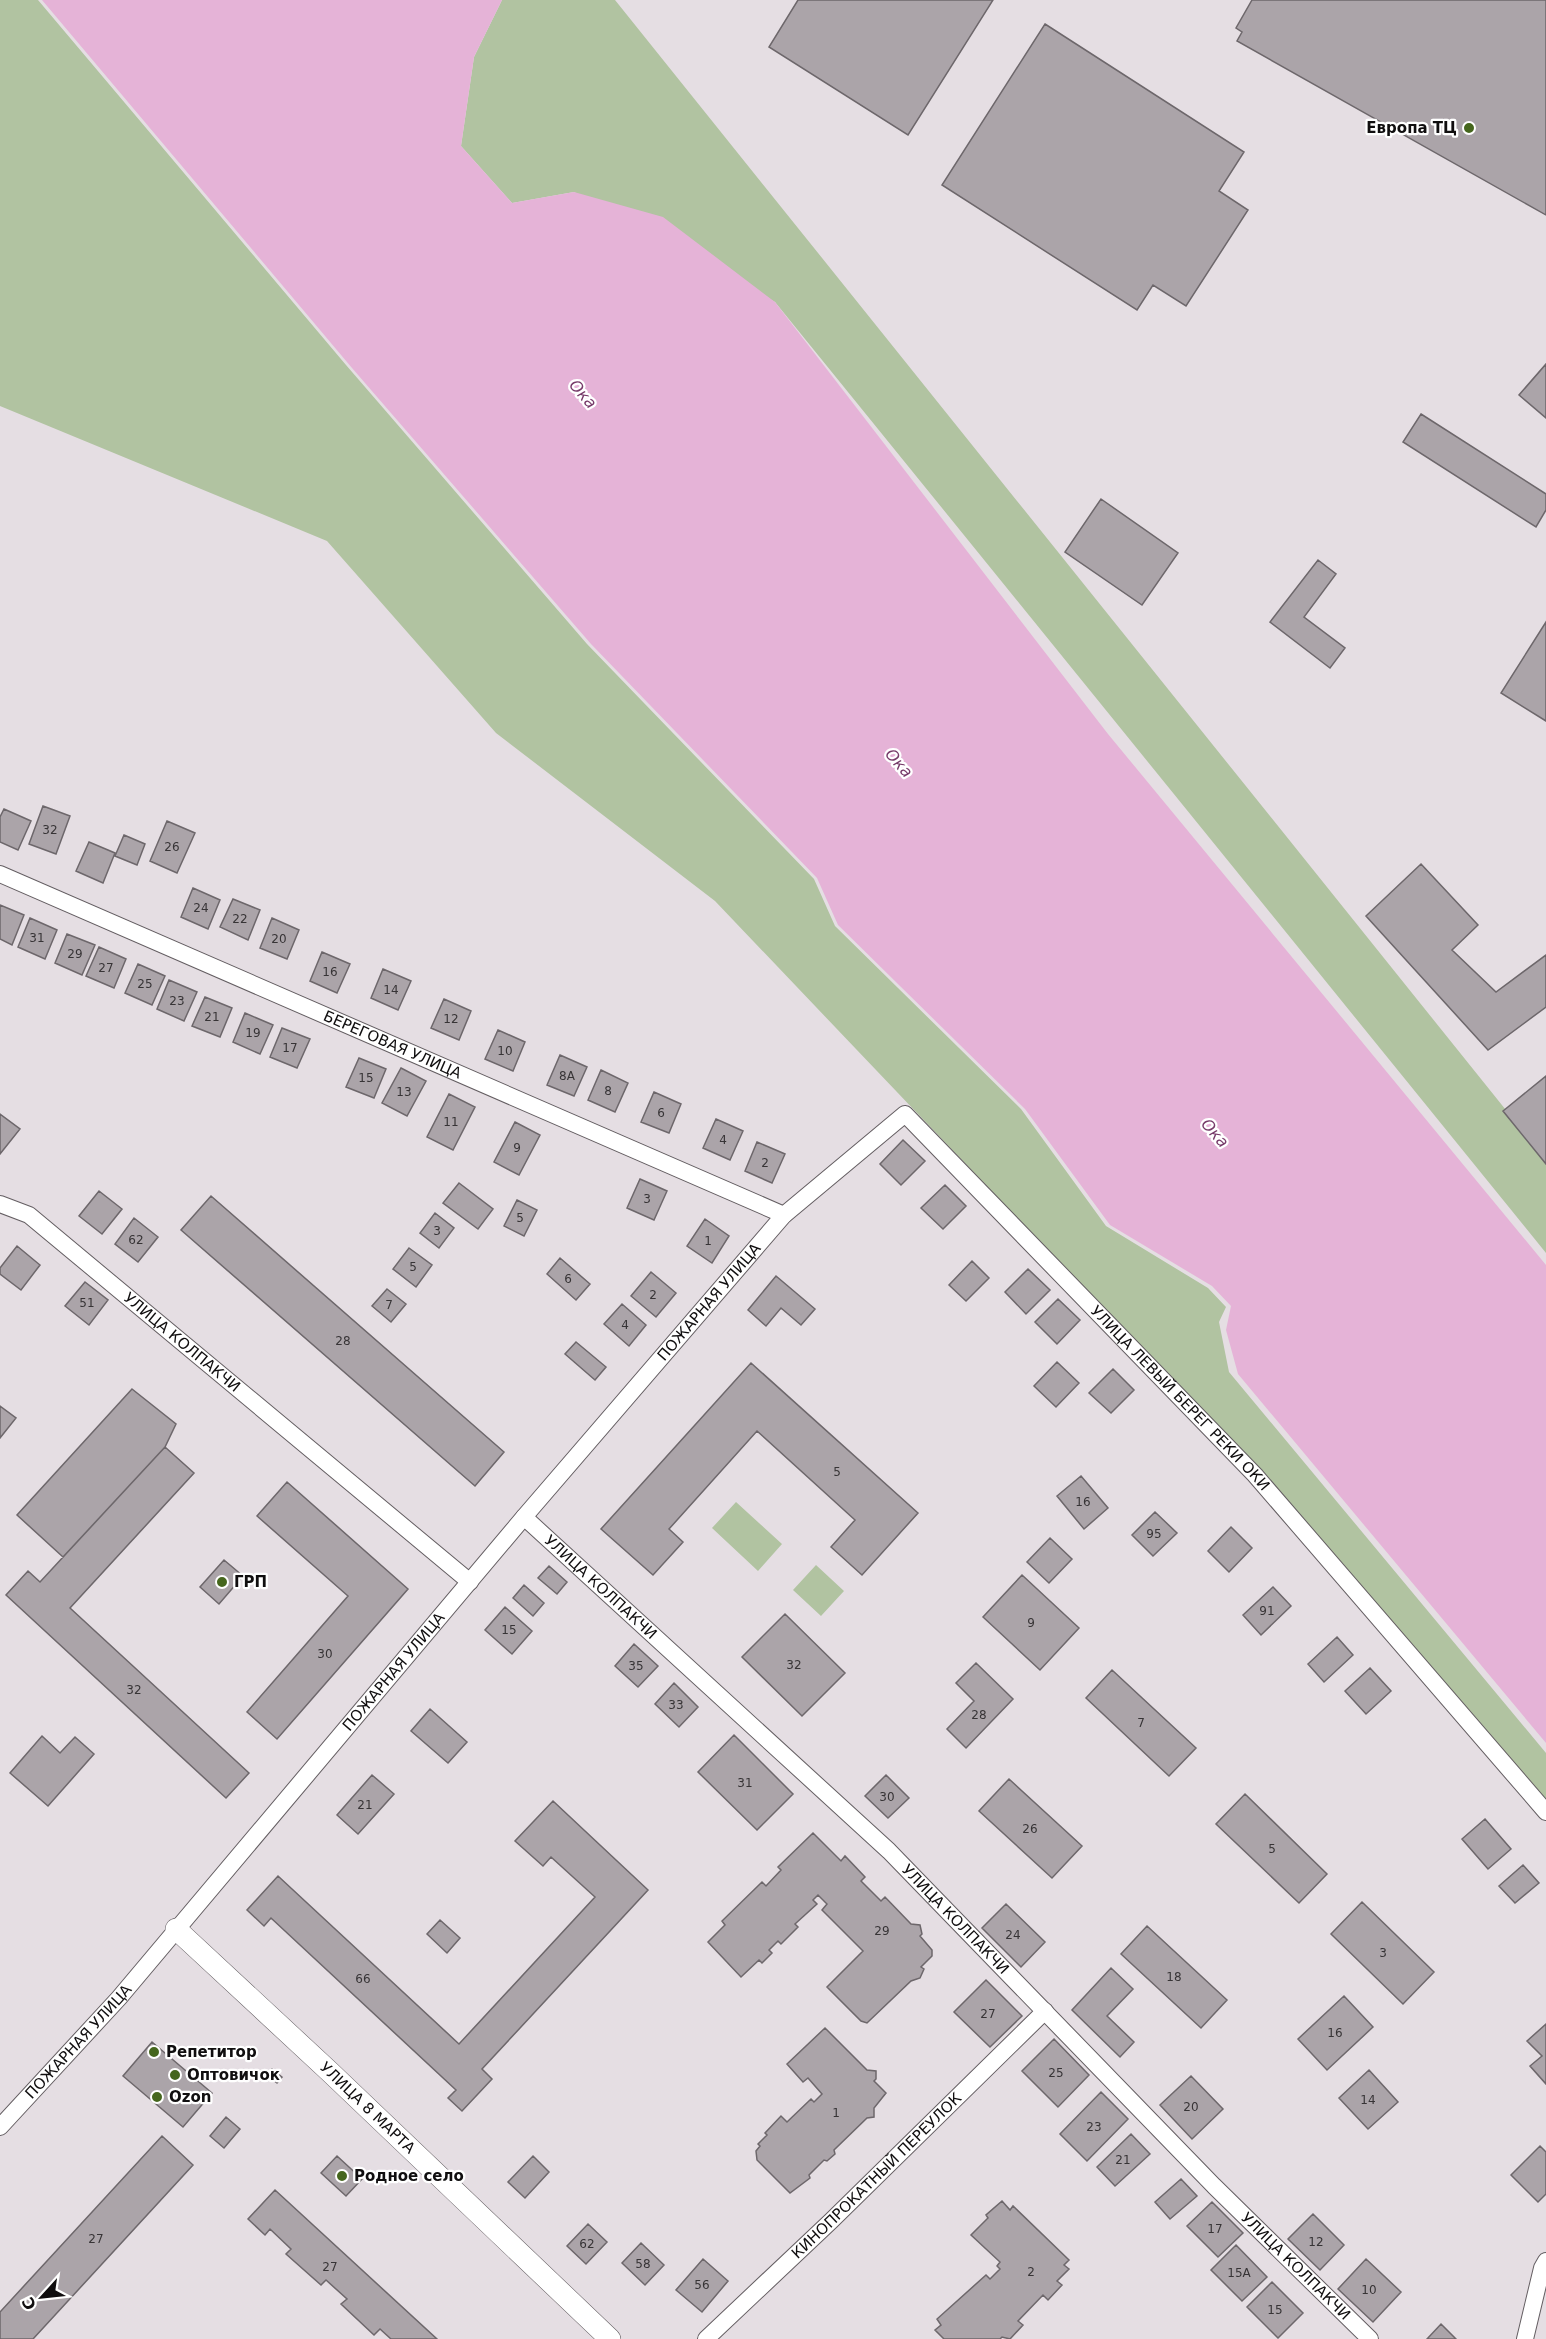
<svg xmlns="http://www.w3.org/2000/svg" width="1546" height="2339" viewBox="0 0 1546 2339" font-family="'DejaVu Sans',sans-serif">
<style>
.green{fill:#b1c3a1}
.water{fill:#e5b3d7}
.building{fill:#aba4a9;stroke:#6d676b;stroke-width:1.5}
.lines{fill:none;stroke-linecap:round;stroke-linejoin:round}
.minor-casing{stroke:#645e62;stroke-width:18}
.tertiary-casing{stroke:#645e62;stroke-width:22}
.minor{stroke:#fff;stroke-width:16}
.tertiary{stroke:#fff;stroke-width:21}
.poi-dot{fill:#45661d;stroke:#fff;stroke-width:2}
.labels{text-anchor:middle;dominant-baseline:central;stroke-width:4.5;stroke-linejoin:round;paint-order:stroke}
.number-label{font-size:12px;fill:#373436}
.poi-label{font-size:15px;font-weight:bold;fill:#100e0f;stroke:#fff;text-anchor:start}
.street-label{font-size:15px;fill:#100e0f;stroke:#fff}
.water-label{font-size:16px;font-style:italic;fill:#773b6a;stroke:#fff}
</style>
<rect width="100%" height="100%" fill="#e5dee3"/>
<!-- green -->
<path class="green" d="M0,0h38l308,365 241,279 227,235 21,47 186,183 85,117 102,62 18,19 -7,15 10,50 317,381v52l-288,-334 -543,-570 -219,-168 -169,-192 -327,-135z
M502,0h113l931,1160v93l-771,-951 -201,-110 -62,11 -51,-57 13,-89z
M736,1502l46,42 -24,27 -46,-43z
M816,1565l28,26 -23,25 -28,-26z"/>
<!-- water -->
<path class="water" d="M42,0h460l-28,57 -13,89 51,57 62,-11 89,25 112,85 333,432 438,531v478l-308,-369 -12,-44 5,-24 -19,-20 -102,-61 -85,-116 -187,-184 -21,-47 -226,-234 -239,-276z"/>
<!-- building -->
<path class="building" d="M798,0h195l-85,135 -139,-88z
M1252,0h294v215l-309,-174 5,-9 -6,-4z
M1045,24l199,128 -25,39 29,19 -62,96 -33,-21 -16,25 -195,-125z
M1546,364v54l-27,-23z
M1421,414l125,80v16l-10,17 -133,-85z
M1101,499l77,54 -36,52 -77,-53z
M1318,560l18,14 -32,43 41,31 -15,20 -60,-46z
M1546,622v99l-45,-28z
M43,806l27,10 -14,38 -27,-10z
M4,809l27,12 -13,29 -18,-8v-25z
M167,821l28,12 -18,40 -27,-12z
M124,835l21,9 -8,21 -22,-9z
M89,842l26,11 -12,30 -27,-12z
M1421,864l57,61 -26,25 44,42 50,-37v52l-58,43 -122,-134z
M193,888l27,12 -12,29 -27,-12z
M233,899l27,11 -12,30 -28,-13z
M0,905l24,10 -12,30 -12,-6z
M30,918l27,12 -12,29 -27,-12z
M272,918l27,12 -12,29 -27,-11z
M67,934l28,11 -13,30 -27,-12z
M99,947l27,12 -12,29 -28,-12z
M322,952l28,12 -13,29 -27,-12z
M138,964l27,12 -13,29 -27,-12z
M383,969l28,12 -13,29 -27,-12z
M169,980l28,12 -13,29 -27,-12z
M205,997l27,11 -12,29 -28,-11z
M444,999l27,12 -12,29 -28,-12z
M245,1013l28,12 -13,29 -27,-12z
M282,1028l28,11 -13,29 -27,-11z
M498,1030l27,12 -12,29 -28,-12z
M560,1055l27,12 -13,29 -27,-11z
M359,1058l27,11 -12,29 -28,-11z
M401,1068l25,13 -19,35 -25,-13z
M601,1070l27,13 -13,29 -27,-12z
M1546,1076v88l-43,-53z
M654,1092l27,12 -12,29 -28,-11z
M449,1094l26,13 -22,43 -26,-13z
M0,1114l20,15 -20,25z
M716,1119l27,12 -13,29 -27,-12z
M515,1122l25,13 -21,40 -25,-13z
M903,1140l22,21 -24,24 -21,-21z
M757,1142l28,12 -13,29 -27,-12z
M640,1179l27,12 -13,29 -27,-12z
M459,1183l34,26 -15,20 -35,-26z
M945,1185l21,21 -23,23 -22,-21z
M99,1191l23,18 -20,25 -23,-18z
M211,1196l293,256 -29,34 -294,-256z
M517,1200l20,10 -13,26 -20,-10z
M435,1213l19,15 -15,20 -19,-15z
M134,1218l24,19 -20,25 -23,-18z
M705,1219l24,17 -17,27 -25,-17z
M17,1246l23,19 -19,25 -21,-16v-6z
M409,1248l23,17 -16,22 -23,-18z
M560,1258l30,26 -14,16 -29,-26z
M972,1261l17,17 -23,23 -17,-16z
M1028,1269l22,21 -24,24 -21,-22z
M651,1272l25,21 -20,24 -25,-21z
M776,1276l39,33 -14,16 -20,-17 -15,18 -18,-16z
M85,1282l23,18 -19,25 -24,-19z
M387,1289l19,15 -15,18 -19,-16z
M1058,1299l22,21 -23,24 -22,-22z
M622,1304l24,21 -17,21 -25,-22z
M576,1342l30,25 -11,13 -30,-26z
M1057,1362l22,21 -23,24 -22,-21z
M751,1363l167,150 -56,62 -31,-28 24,-27 -98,-89 -88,98 14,13 -30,33 -52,-46z
M1113,1369l21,21 -23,23 -22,-20z
M132,1389l44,35 -11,23 -102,110 -46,-42z
M0,1406l16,12 -16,20z
M165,1447l29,26 -124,135 179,165 -23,25 -220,-203 22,-24 12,11z
M1081,1476l27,32 -24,21 -27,-33z
M287,1482l121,107 -131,150 -30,-27 101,-116 -91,-80z
M1155,1512l22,21 -24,23 -21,-21z
M1231,1527l21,21 -23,24 -21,-21z
M1050,1538l22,21 -23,24 -22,-21z
M224,1560l19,16 -24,28 -19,-17z
M549,1566l18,16 -10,12 -19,-16z
M1022,1575l57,53 -39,42 -57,-53z
M524,1585l20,18 -11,13 -20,-18z
M1273,1587l18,19 -30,29 -18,-20z
M505,1607l27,24 -20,23 -27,-24z
M785,1614l60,59 -43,43 -60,-59z
M1337,1637l16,18 -29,27 -16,-18z
M634,1644l24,22 -20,21 -23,-21z
M976,1663l37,36 -47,49 -19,-19 27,-28 -18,-18z
M1370,1668l21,23 -25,23 -21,-23z
M1112,1670l84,78 -27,28 -83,-78z
M674,1683l24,24 -19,20 -24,-23z
M430,1709l37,33 -19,21 -37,-32z
M734,1735l59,59 -36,36 -59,-58z
M42,1736l18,17 15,-16 19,17 -46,52 -38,-33z
M372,1775l22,19 -36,40 -21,-19z
M886,1775l23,23 -21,20 -23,-22z
M1009,1779l73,67 -30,32 -73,-67z
M1245,1794l82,80 -28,29 -83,-79z
M553,1801l95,89 -166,179 10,10 -30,32 -14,-13 8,-8 -185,-172 -7,8 -17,-16 31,-34 181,168 136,-147 -44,-40 -8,9 -28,-25z
M1485,1819l26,30 -23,20 -26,-30z
M813,1833l28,28 4,-5 20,21 -4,4 20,20 4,-4 26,27 9,1 2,9 -2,2 12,14v6l-11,11 3,2 -4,9 -9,3 -44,42 -6,-2 -34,-34 36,-36 -41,-41 5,-6 -9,-9 -5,5 4,4 -22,20 3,3 -17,17 -3,-3 -9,9 3,3 -10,10 -3,-3 -18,17 -33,-35 17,-17 -3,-4 40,-39 4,4 15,-16 -3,-3z
M1523,1865l16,18 -24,20 -16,-17z
M1362,1902l72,70 -31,32 -72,-70z
M1006,1904l39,38 -24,25 -39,-39z
M440,1920l20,18 -13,15 -20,-19z
M1147,1926l80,74 -26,28 -80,-74z
M1111,1968l22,21 -26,27 27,26 -14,15 -48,-47z
M986,1980l36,36 -32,31 -36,-35z
M1344,1996l29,31 -46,43 -29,-31z
M1546,2024v60l-16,-18 12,-10 -15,-15z
M825,2028l42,42 9,1v8l-2,2 12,12 -12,15v9l-7,1 -33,32 1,4 -8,7 -3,-1 -15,15 1,3 -20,15 -33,-33 -1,-9 4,-5 -2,-2 9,-9 -2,-2 16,-17 6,6 24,-23 3,3 8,-8 -14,-16 -5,4 -16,-18z
M1054,2039l35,36 -31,32 -36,-36z
M152,2042l60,51 -29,34 -60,-51z
M272,2069l10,8 -5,6 -10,-8z
M1369,2070l29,32 -30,27 -29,-31z
M1191,2076l32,33 -31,30 -32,-34z
M1101,2092l27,27 -41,42 -27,-27z
M226,2117l14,12 -16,19 -14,-12z
M1131,2134l19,20 -35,32 -18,-19z
M162,2136l31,29 -160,174h-33v-27z
M1540,2146l6,6v42l-8,8 -27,-27z
M337,2156l25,23 -16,17 -25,-23z
M533,2156l16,16 -24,26 -17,-16z
M1181,2179l16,17 -27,23 -15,-17z
M275,2190l162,149h-46l-11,-10 -6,6 -33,-31 6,-5 -21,-19 -5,5 -35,-31 5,-5 -21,-20 -5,6 -17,-16z
M1002,2201l8,9 3,-4 56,54 -5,5 5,4 -12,12 5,4 -14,15 -5,-5 -25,26 5,4 -13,14 -8,-2 -2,2h-56l-9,-9 6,-5 -4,-6 49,-44 4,4 10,-10 -3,-3 3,-4 -29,-27 17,-17 -2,-3z
M1212,2202l31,31 -25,24 -31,-31z
M1313,2214l31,31 -24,25 -32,-31z
M588,2224l19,18 -21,22 -19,-18z
M641,2243l23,22 -19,20 -23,-22z
M1236,2245l31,32 -25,24 -31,-31z
M703,2259l25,22 -26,31 -26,-22z
M1366,2259l35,33 -28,30 -35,-33z
M1272,2282l31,31 -25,25 -31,-31z
M1441,2324l15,15h-29z"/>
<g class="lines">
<!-- minor casing -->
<g class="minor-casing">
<g id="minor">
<path id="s1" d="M0,874l784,341"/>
<path id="s2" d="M0,1204l29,11 441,367"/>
<path id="s3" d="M524,1517l365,334 325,335 156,153"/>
<path id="s4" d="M0,2127l119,-129 405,-481 260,-302 121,-101 350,361 291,337"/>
<path id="s5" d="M706,2339l125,-118 214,-210"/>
<path d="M1525,2339l17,-71 4,-7"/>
</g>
</g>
<!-- tertiary casing -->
<g class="tertiary-casing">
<g id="tertiary">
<path id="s6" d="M176,1929l154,143 280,267"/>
</g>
</g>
<!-- minor -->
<use href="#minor" class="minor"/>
<!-- tertiary -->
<use href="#tertiary" class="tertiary"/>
</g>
<!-- markers -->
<g class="poi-dot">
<circle cx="1469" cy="128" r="6"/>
<circle cx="222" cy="1582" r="6"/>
<circle cx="154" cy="2052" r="6"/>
<circle cx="175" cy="2075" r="6"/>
<circle cx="157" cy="2097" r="6"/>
<circle cx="342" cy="2176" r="6"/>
</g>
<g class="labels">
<!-- number labels -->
<g class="number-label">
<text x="50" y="830">32</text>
<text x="172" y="847">26</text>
<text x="201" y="908">24</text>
<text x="240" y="919">22</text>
<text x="37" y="938">31</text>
<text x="279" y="939">20</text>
<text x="75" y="954">29</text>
<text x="106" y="968">27</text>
<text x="330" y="972">16</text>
<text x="145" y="984">25</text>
<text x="391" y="990">14</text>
<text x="177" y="1001">23</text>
<text x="212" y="1017">21</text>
<text x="451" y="1019">12</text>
<text x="253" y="1033">19</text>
<text x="290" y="1048">17</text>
<text x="505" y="1051">10</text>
<text x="567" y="1076">8А</text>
<text x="366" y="1078">15</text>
<text x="608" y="1091">8</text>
<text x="404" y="1092">13</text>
<text x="661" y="1113">6</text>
<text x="451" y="1122">11</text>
<text x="723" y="1140">4</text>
<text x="517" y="1148">9</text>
<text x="765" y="1163">2</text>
<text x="647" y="1199">3</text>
<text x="520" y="1218">5</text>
<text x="437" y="1231">3</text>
<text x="136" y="1240">62</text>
<text x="708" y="1241">1</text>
<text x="413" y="1267">5</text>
<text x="568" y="1279">6</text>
<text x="653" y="1295">2</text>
<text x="87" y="1303">51</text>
<text x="389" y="1305">7</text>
<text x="625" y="1325">4</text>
<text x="343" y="1341">28</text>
<text x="837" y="1472">5</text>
<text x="1083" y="1502">16</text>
<text x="1154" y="1534">95</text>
<text x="1267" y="1611">91</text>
<text x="1031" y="1623">9</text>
<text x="509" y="1630">15</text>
<text x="325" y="1654">30</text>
<text x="794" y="1665">32</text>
<text x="636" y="1666">35</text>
<text x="134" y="1690">32</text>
<text x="676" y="1705">33</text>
<text x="979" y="1715">28</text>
<text x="1141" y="1723">7</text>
<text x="745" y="1783">31</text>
<text x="887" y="1797">30</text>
<text x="365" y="1805">21</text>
<text x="1030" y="1829">26</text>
<text x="1272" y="1849">5</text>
<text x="882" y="1931">29</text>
<text x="1013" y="1935">24</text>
<text x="1383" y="1953">3</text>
<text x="1174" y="1977">18</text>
<text x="363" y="1979">66</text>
<text x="988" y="2014">27</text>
<text x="1335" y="2033">16</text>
<text x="1056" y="2073">25</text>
<text x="1368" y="2100">14</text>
<text x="1191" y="2107">20</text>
<text x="836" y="2113">1</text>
<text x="1094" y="2127">23</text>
<text x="1123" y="2160">21</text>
<text x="1215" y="2229">17</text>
<text x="96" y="2239">27</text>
<text x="1316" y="2242">12</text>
<text x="587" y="2244">62</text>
<text x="643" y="2264">58</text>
<text x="330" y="2267">27</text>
<text x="1031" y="2272">2</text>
<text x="1239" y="2273">15А</text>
<text x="702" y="2285">56</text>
<text x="1369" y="2290">10</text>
<text x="1275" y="2310">15</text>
</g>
<!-- poi labels -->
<g class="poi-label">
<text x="1457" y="128" text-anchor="end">Европа ТЦ</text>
<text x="234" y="1582">ГРП</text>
<text x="166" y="2052">Репетитор</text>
<text x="187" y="2075">Оптовичок</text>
<text x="169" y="2097">Ozon</text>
<text x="354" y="2176">Родное село</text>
</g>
<!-- street labels -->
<g class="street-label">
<text stroke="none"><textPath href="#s1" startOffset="428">БЕРЕГОВАЯ УЛИЦА</textPath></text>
<text stroke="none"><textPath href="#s4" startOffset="1088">ПОЖАРНАЯ УЛИЦА</textPath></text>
<text stroke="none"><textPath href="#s2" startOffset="230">УЛИЦА КОЛПАКЧИ</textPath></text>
<text stroke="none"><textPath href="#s4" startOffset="1756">УЛИЦА ЛЕВЫЙ БЕРЕГ РЕКИ ОКИ</textPath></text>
<text stroke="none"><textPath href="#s3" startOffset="104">УЛИЦА КОЛПАКЧИ</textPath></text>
<text stroke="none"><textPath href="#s4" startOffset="602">ПОЖАРНАЯ УЛИЦА</textPath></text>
<text stroke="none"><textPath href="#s3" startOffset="590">УЛИЦА КОЛПАКЧИ</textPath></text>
<text stroke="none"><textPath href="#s4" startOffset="116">ПОЖАРНАЯ УЛИЦА</textPath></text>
<text stroke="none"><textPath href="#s6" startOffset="262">УЛИЦА 8 МАРТА</textPath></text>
<text stroke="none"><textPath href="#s5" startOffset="236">КИНОПРОКАТНЫЙ ПЕРЕУЛОК</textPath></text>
<text stroke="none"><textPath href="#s3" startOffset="1076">УЛИЦА КОЛПАКЧИ</textPath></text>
</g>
<!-- water labels -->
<g class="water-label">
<text transform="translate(583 394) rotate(49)">Ока</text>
<text transform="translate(899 763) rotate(49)">Ока</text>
<text transform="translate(1215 1133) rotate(49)">Ока</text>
</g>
</g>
<!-- north arrow -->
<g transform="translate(42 2297) rotate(243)" stroke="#ffffff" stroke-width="4.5" paint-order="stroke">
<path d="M0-4.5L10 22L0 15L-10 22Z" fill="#100e0f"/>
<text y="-9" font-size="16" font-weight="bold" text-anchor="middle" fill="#100e0f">С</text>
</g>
</svg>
